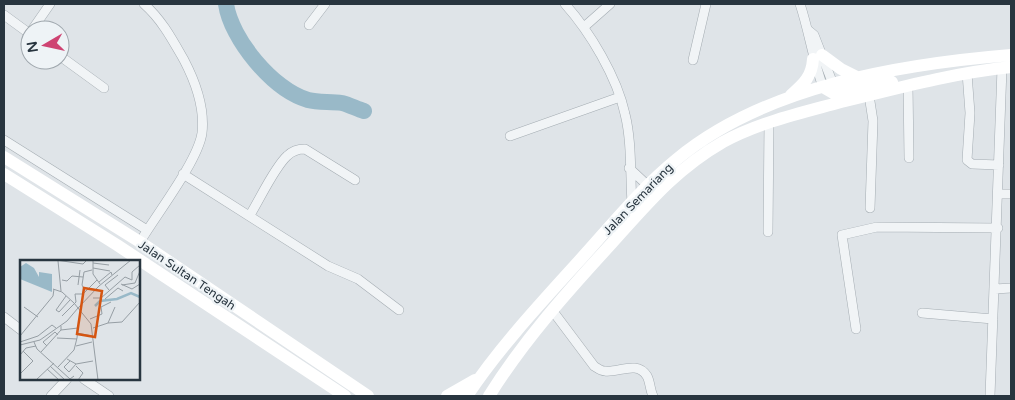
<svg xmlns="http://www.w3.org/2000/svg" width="1015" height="400" viewBox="0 0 1015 400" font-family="'Varela Round',sans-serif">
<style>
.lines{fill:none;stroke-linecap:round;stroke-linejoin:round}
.river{stroke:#99b9c8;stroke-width:16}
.minor-casing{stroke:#a4acb2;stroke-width:10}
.minor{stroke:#f1f4f6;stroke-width:9}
.secondary{stroke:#fff;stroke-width:12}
.labels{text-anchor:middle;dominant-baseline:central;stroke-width:4.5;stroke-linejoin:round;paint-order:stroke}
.street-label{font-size:12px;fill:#28353f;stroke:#eef3f6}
.inset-river{fill:none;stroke:#99b9c8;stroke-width:2.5}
.inset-road{fill:none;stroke:#969ea4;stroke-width:1}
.view{fill:#d55511;fill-opacity:0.15;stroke:#d55511;stroke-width:2.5}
.inset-edge{fill:none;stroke:#28353f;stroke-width:2.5}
</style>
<rect width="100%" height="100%" fill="#dfe4e8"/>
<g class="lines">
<!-- river -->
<path class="river" d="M226,4c5,35 47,86 82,96 11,3 23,1 34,3 8,2 15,6 22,8"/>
<!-- minor casing -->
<g class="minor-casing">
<path id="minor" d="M565,4c25,28 52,73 60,110 7,28 5,60 7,89
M800,4c9,27 13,56 23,83
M4,15l26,19
M309,25l16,-21
M584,27l26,-23
M32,30l18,-26
M808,30l6,5 19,49
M60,56l44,32
M693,60l13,-56
M967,73l3,40 -3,47 5,4 27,1
M908,85l1,73
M869,95l4,26 -3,87
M510,136l110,-39
M4,140l143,90
M629,168l15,14 5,2
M183,174l145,92 30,13 41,31
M999,194h12
M250,215c10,-16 24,-47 37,-59 5,-5 11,-7 18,-7l50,31
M768,232l1,-110
M140,242c16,-27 58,-81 62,-109 3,-26 -7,-52 -18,-73 -12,-21 -22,-40 -40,-56
M995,289l16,-1
M552,310l42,56c3,2 7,5 11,5 13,2 32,-11 42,5 3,5 3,14 6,20
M922,313l71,6
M4,317l17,13
M856,329l-14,-94 35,-8 121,1
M84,379l25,17
M51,396l16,-17
M990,396l12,-328"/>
</g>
<!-- minor -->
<use href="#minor" class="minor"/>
<!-- secondary -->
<path class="secondary" d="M822,55l19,14 18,9
M823,87l12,7 57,-12
M791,95c13,-11 21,-19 22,-36
M4,157l136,85 228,154
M4,174l113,71 228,151
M447,396l28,-16
M467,396c32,-48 72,-91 111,-134 32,-35 62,-73 99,-103 88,-73 224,-95 334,-104
M489,396c35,-56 78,-104 123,-153 36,-40 64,-74 111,-101 37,-20 78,-29 118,-40 57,-14 112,-29 170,-35"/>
</g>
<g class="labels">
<!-- street labels -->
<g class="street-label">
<text transform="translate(638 199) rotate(-46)">Jalan Semariang</text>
<text transform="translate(187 275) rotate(34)">Jalan Sultan Tengah</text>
</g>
</g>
<!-- overview -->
<g transform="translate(20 260)">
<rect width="120" height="120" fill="#dfe4e8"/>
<path d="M6,3l8,5 5,9v-5l13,2v18l-32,-13v-12z" fill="#99b9c8"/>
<path class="inset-river" d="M75,46l5,-5 17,-2 14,-6 9,4"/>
<path class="inset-road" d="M36,0l27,4 4,-4M73,0v14l7,10M38,1l3,30M73,3l16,2M73,8l17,3M42,20l5,1 5,-5 11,1M79,22l12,-10 1,3M101,24l11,5 8,-5M58,25l2,-15M102,25l13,-2 5,-12M33,29l9,3 12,11M89,30l-4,-5 13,-10M65,31l-3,-6 2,-13 8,-2M73,38h8l24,-21 7,3v-8l8,-7M85,39l13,-11 5,3M4,47l14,10M36,50l3,2 11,-12M36,50l10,-14M42,56l14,-14 -1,-8h8l14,-14M70,59l12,-5 -1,-7 10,-5M88,63l14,-1 18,-20M73,68l15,-5 7,-16M57,73l15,3M0,76l33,-40 1,-7M37,78l20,1M0,82l18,-6 14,-11 4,3M14,82l3,7 33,30 4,-3M0,85l20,-5 27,-19 11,-13 -4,-5M27,86l-4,-4 12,-10 3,3M56,86l16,-4M21,92l20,-22M0,95l6,-7 10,-2M47,99l9,5 17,-3M50,101l-6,6 5,5 7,-8M30,106l15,14M56,106l7,7 -5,7M38,107l16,-17 3,-12 1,-10 -17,2v-4M27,109l12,11M0,114l13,-13 -10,-10M16,120l18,-17M78,120l-7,-56 -13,-16 21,-22 32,-26"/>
<path class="view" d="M64,28l18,3 -7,46 -18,-3z"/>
<rect width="120" height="120" class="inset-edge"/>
</g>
<!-- border -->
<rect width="1015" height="400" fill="none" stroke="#28353f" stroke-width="10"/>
<!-- north arrow -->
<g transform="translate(45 45) rotate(261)"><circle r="24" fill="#eef3f6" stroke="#9fa7ad"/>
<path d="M0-4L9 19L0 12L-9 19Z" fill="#ce4372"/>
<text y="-8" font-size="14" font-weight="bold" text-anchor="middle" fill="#28353f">N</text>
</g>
</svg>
